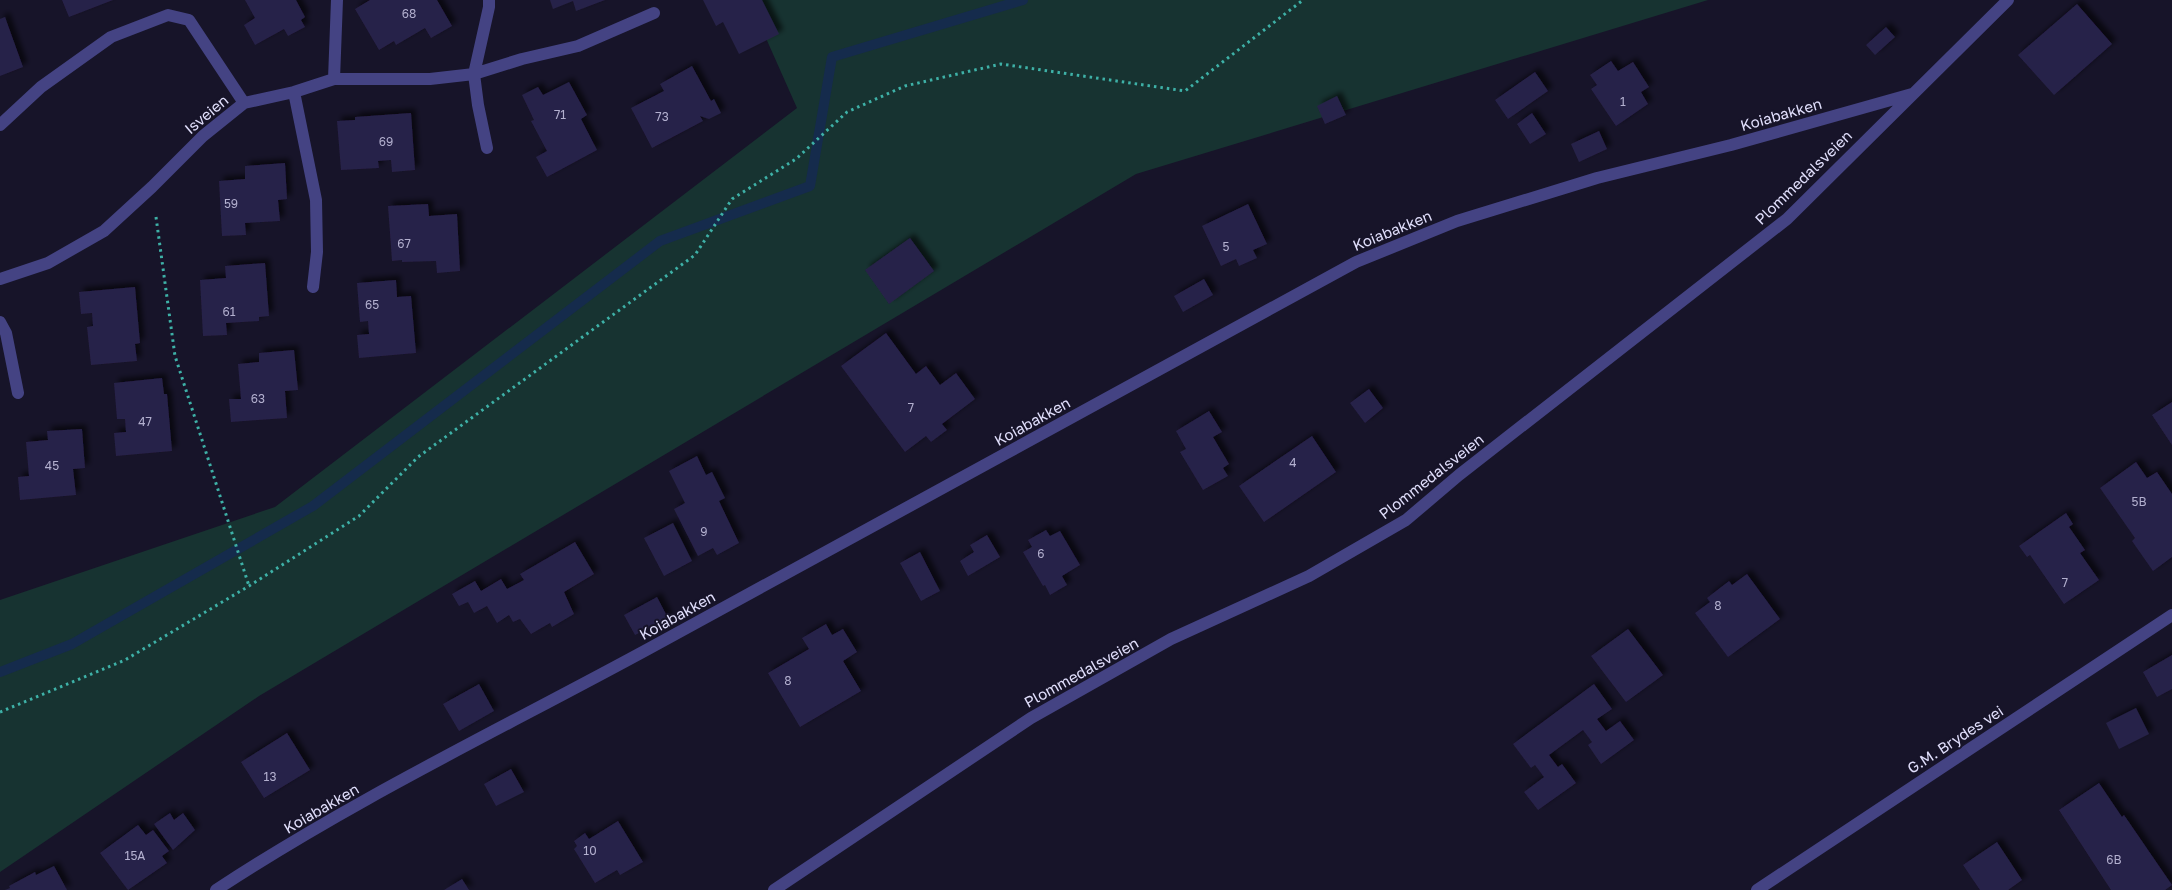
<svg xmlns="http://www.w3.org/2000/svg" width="2172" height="890" viewBox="0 0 2172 890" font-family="'Golos Text',sans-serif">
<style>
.green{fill:#173331}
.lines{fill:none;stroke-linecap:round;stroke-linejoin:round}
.stream{stroke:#152b4c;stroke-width:10}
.building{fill:#282148;filter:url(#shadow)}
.path{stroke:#3eb1a7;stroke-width:3;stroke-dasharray:2.5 4;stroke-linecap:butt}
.street{stroke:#444383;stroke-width:12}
.labels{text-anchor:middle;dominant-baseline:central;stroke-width:4;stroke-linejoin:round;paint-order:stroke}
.number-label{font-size:12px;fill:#b3b0cf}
.street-label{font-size:15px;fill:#e1dffc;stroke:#171429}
</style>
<defs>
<filter id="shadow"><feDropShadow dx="4.5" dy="-4.5" stdDeviation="2.5" flood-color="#0009"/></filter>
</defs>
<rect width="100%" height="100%" fill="#171429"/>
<!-- green -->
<path class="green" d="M749,0h959l-572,174 -877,522 -259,176v-272l275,-93 522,-399z"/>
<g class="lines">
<!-- stream -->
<path class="stream" d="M0,672l72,-28 241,-138 347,-265 150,-55 22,-129 191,-57"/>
</g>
<!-- building -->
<path class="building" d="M62,0h51l-44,17z
M245,0h51l9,17 -4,3 4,7 -17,9 -4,-7 -29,16 -11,-20 11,-7z
M370,0h67l15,26 -21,12 -6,-10 -29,17 -2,-4 -15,9 -24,-41z
M550,0h55l-29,11 -3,-10 -20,8z
M703,0h59l17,34 -40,20 -16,-32 -7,4z
M2077,4l35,40 -58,51 -36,-40z
M5,17l18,50 -23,9v-57z
M1886,27l9,10 -20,18 -9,-10z
M1611,61l7,10 15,-9 16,25 -8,5 7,12 -32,22 -25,-37 6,-4 -7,-10z
M692,66l19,35 3,-2 7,14 -12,6 -9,-3 3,5 -51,27 -21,-40 33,-17 -4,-7z
M1535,72l13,19 -40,28 -13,-19z
M569,82l18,33 -6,4 16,31 -50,27 -11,-20 11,-6 -16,-30 3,-1 -12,-25 16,-8 5,8z
M1337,96l9,19 -21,9 -8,-18z
M411,113l4,57 -23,2 -1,-12 -13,1 1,7 -38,2 -4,-49 18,-1v-3z
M1532,113l14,21 -16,10 -13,-20z
M1599,131l8,18 -28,13 -8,-18z
M285,163l2,36 -9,1 2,21 -35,2 1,12 -24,1 -3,-55 26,-2v-13z
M428,204l1,12 28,-2 3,57 -23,2 -1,-12 -34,1v-2l-10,1 -4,-55z
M1248,204l19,40 -14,6 4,8 -18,8 -3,-7 -15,7 -19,-40z
M910,238l24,33 -45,33 -24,-34z
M265,263l4,53 -10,1v4l-33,2 1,12 -24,1 -3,-56 26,-2 -1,-12z
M1204,279l9,16 -30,17 -9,-16z
M396,280l1,17 14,-1 5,57 -57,5 -2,-23 12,-1 -1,-13 -8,1 -3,-39z
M135,287l5,56 -5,1 2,17 -46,4 -4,-38 6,-1 -1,-13 -11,1 -2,-22z
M886,333l30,41 10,-8 14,19 16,-12 19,26 -33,25 5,6 -16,12 -5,-6 -21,16 -64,-86z
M294,350l4,40 -13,1 2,27 -56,4 -2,-23h12l-3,-35 21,-2v-9z
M162,378l2,16h3l5,57 -56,5 -2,-23 12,-1 -1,-13h-8l-3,-36z
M1369,389l14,19 -18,15 -15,-20z
M2172,402v43l-20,-30z
M1209,411l13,21 -9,5 16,27 -6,4 5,8 -25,14 -23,-38 6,-3 -10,-18z
M82,429l3,39 -12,1 3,26 -56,5 -2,-23 11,-1 -3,-34 22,-2 -1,-9z
M1312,436l24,36 -72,50 -25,-36z
M697,456l9,19 6,-3 13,26 -6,3 20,42 -22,12 -4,-7 -15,8 -24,-47 11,-6 -16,-32z
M2136,462l11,16 10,-6 15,22v63l-19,14 -21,-30 3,-3 -35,-50z
M2066,513l7,11 -4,3 16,23 -5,3 19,27 -35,24 -34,-49 -3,2 -8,-11z
M673,523l19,38 -28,15 -20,-38z
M1046,530l4,6 10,-5 20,34 -18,11 5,9 -17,10 -5,-10 -2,1 -20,-34 9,-5 -4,-7z
M987,535l13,22 -32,19 -8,-15 14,-9 -4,-7z
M575,542l19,32 -30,18 10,22 -22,13 -2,-4 -19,11 -11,-15 -7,3 -4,-7 -12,8 -10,-17 -13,7 -6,-11 -9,4 -7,-12 23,-13 6,10 20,-12 6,10 17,-9 -4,-6z
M920,552l20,39 -19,10 -21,-38z
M1747,574l33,45 -52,38 -33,-44 15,-11 -3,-4 22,-17 3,4z
M657,597l11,21 -33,17 -11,-20z
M826,624l6,11 11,-6 14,23 -14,9 18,30 -61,36 -32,-54 41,-24 -7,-11z
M1628,629l35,46 -37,27 -35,-46z
M2172,655v34l-15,8 -14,-25z
M479,684l15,27 -35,20 -16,-27z
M1594,684l18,25 -15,10 9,12 14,-10 14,19 -33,24 -13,-19 4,-3 -9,-12 -34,25 9,12 4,-3 14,19 -38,27 -14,-18 20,-15 -9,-12 -4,3 -18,-24z
M2136,708l13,26 -30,15 -13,-26z
M287,733l23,37 -46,28 -23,-36z
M511,769l13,23 -28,14 -12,-22z
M2099,783l23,34 2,-2 48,70 -7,5h-54l-52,-80z
M170,813l4,7 9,-7 12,17 -22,20 -19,-26z
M618,821l25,41 -23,13 -3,-5 -22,13 -21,-34 3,-3 -3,-5 11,-8 4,6z
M138,825l8,10 7,-5 16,21 -7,5 5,7 -39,27 -28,-37z
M1997,842l25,38 -14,10h-28l-17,-25z
M54,866l13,24h-62l5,-2 -1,-2 26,-14 1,3z
M462,879l7,11h-25z"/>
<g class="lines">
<!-- path -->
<path class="path" d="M156,217l19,139 74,230
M0,712l125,-52 124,-74 110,-70 59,-59 277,-202 37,-56 64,-40 51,-47 58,-26 96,-22 184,27 118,-91"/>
<!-- street -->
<path class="street" d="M334,79l3,-79
M294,92l22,108 1,52 -4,35
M0,125l41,-38 70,-50 57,-22 21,5 55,83
M487,148l-9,-43 -4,-31 15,-67v-7
M0,279l48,-16 56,-32 48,-44 51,-51 41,-33 50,-11 40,-13h96l44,-5 48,-15 56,-13 76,-33
M0,322l6,11 12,60
M216,890c138,-91 289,-163 434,-242 236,-128 470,-258 706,-386l101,-41 140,-43 134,-33 181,-51
M774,890l257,-172 140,-79 138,-63 97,-56 53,-45 328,-256 221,-219
M1757,890l415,-275"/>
</g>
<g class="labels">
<!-- number labels -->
<g class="number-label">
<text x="409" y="13">68</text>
<text x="1623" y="101">1</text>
<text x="560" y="114">71</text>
<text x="662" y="116">73</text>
<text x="386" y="141">69</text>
<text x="231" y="203">59</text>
<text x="404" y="243">67</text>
<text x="1226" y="246">5</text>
<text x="372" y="304">65</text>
<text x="229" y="311">61</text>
<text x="258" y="398">63</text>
<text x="911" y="407">7</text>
<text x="145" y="421">47</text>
<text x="1293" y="462">4</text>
<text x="52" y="465">45</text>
<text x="2139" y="501">5B</text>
<text x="704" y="531">9</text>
<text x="1041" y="553">6</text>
<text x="2065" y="582">7</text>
<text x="1718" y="605">8</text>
<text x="788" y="680">8</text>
<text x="270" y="776">13</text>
<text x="590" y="850">10</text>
<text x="135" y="855">15A</text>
<text x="2114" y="859">6B</text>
</g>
<!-- street labels -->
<g class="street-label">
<text transform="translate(206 114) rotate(-40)">Isveien</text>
<text transform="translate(1781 114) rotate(-16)">Koiabakken</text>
<text transform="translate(1803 177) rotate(-44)">Plommedalsveien</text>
<text transform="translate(1392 230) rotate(-22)">Koiabakken</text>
<text transform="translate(1032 421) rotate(-29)">Koiabakken</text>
<text transform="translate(1431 476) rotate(-38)">Plommedalsveien</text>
<text transform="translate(677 615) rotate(-29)">Koiabakken</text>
<text transform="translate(1081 672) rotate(-29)">Plommedalsveien</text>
<text transform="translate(1955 739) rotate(-33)">G.M. Brydes vei</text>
<text transform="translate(321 808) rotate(-30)">Koiabakken</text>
</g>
</g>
</svg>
